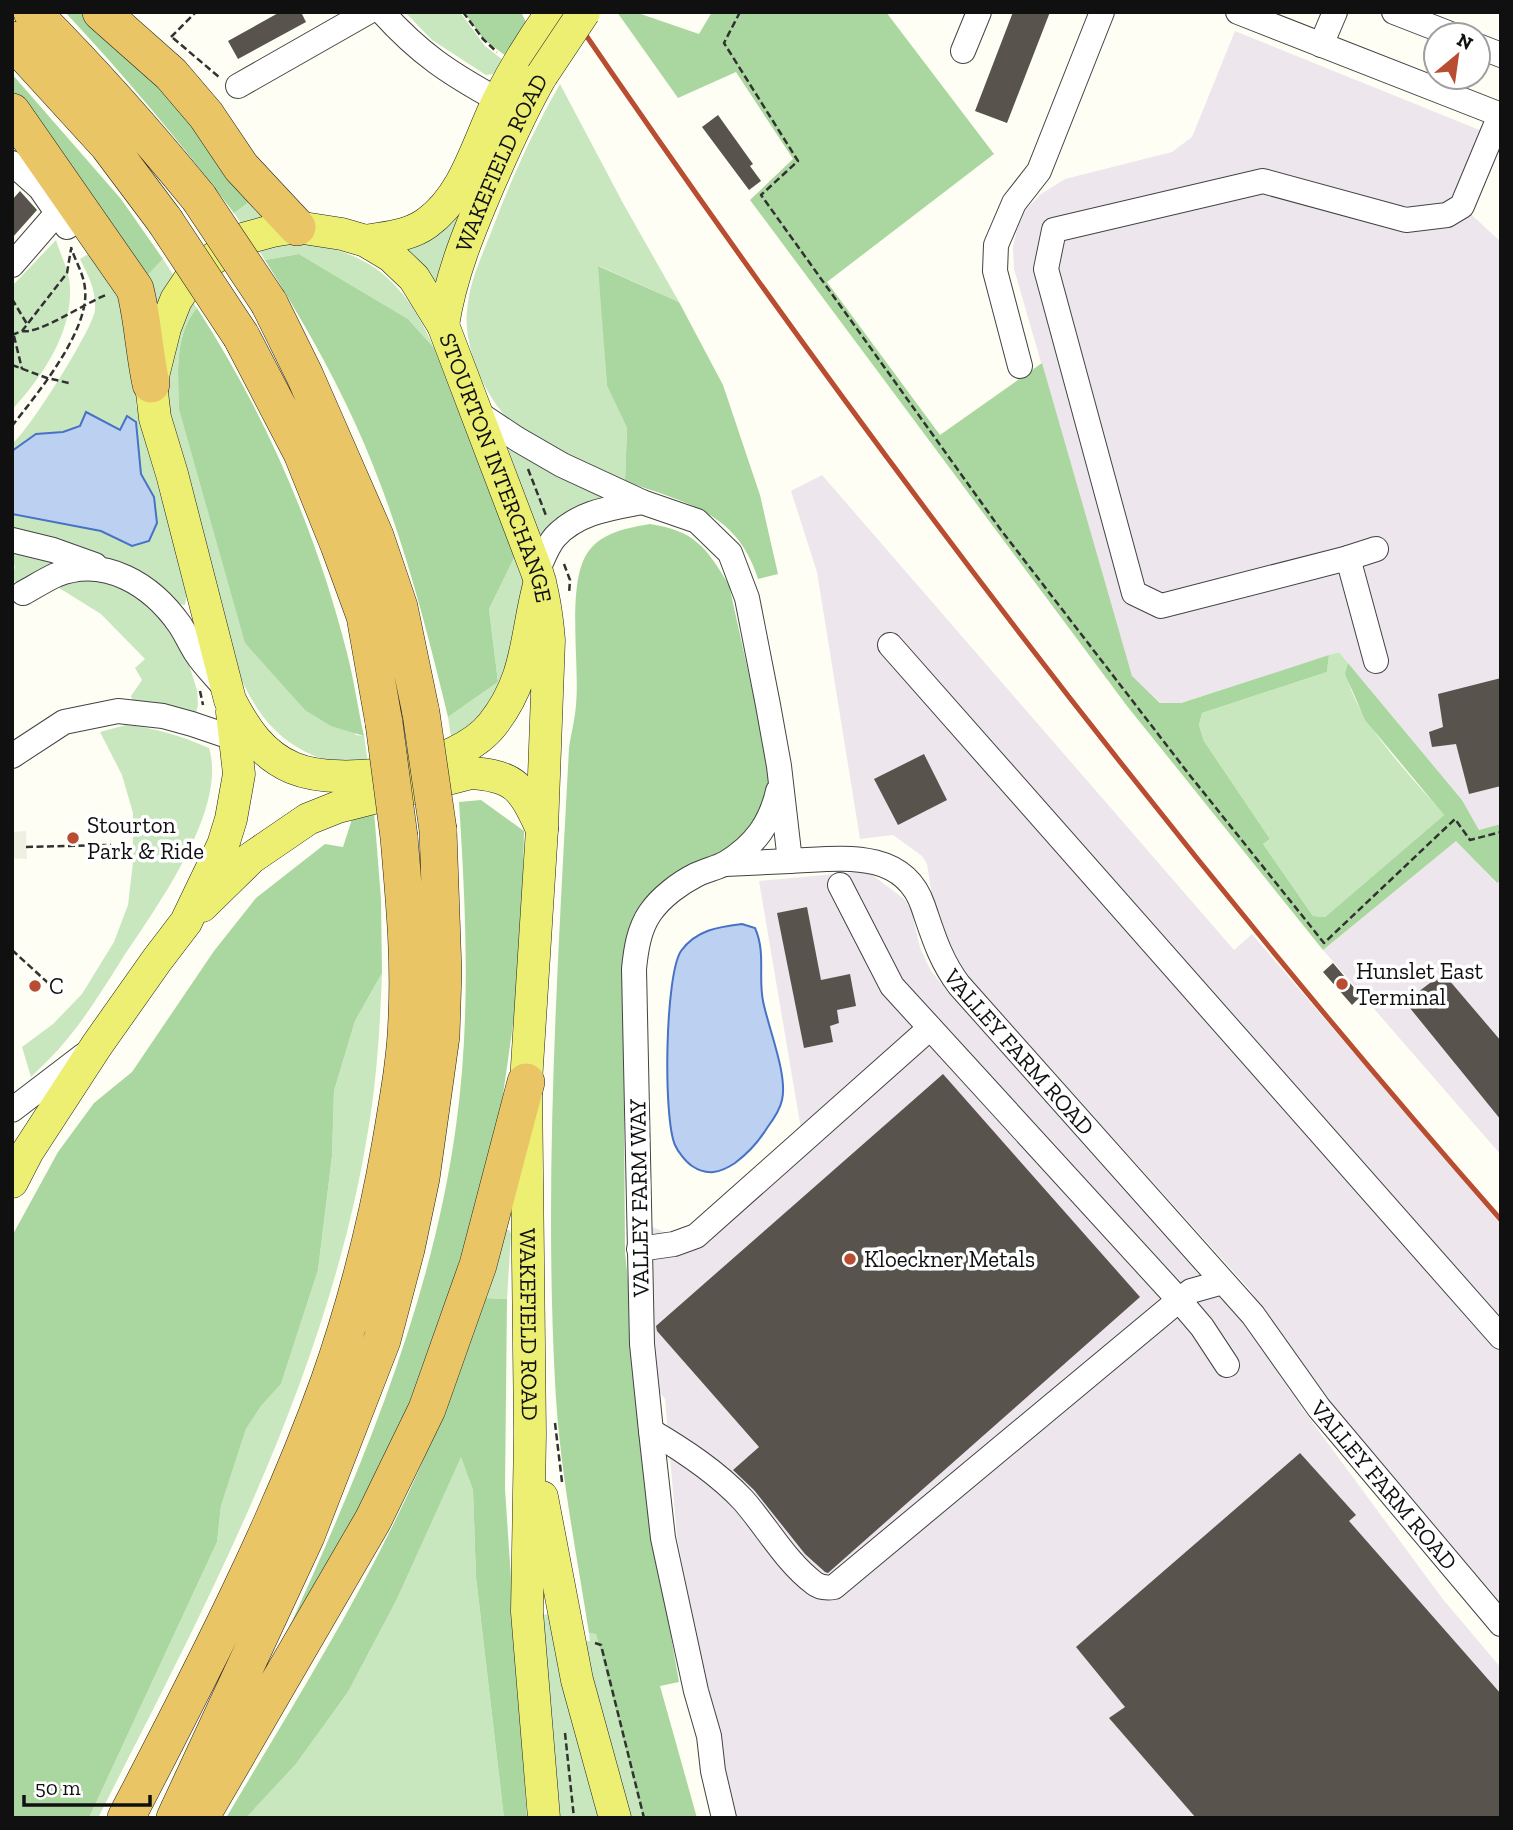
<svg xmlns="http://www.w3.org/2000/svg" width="1513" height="1830" viewBox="0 0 1513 1830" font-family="'Zilla Slab',serif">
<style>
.industrial{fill:#eee6ed}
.green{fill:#c9e7bf}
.forest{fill:#aad79f}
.plaza{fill:#efefe2}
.water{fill:#bcd0f2;stroke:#4872c5;stroke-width:2}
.building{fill:#58544d}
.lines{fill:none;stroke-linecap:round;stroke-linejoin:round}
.minor-casing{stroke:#434343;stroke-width:26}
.major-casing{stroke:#212121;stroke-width:33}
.highway-casing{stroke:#212121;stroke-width:38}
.path{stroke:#323232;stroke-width:2.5;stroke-dasharray:7 3.5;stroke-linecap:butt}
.minor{stroke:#fff;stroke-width:24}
.major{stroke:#edef73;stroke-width:32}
.highway{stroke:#eac566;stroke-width:37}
.rail{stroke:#b84d31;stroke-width:5}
.major-bridge-casing{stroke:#212121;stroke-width:33;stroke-linecap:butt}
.highway-bridge-casing{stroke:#212121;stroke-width:38;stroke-linecap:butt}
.major-bridge{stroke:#edef73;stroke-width:32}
.highway-bridge{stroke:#eac566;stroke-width:37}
.poi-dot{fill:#b84d31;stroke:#fff;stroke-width:2.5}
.labels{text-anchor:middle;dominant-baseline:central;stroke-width:7;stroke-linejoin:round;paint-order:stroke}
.street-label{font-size:23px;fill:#101010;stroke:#fff}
.poi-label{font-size:23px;fill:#101010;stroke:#fff;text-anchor:start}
</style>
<rect width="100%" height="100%" fill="#fefef4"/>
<!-- industrial -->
<path class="industrial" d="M1235,31l257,104 -30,71 39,36v582l-22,6 -17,-30 -123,-148 -159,51h-19l-29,-26 -118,-408 -1,-22 4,-18 9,-20 15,-15 24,-15 107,-27 20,-15z
M822,475l412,475 18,-16 249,291v378l-177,-208 -75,-106 -297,-330 -17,-44 -8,-51 -5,-8 -29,-21 -33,4 -43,-267 -26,-81z
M1456,840l40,43 5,-3v275l-178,-205z
M867,871l37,28 7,10 9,39 11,23 17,21 295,330 64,93 135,183 59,70v150h-765l-32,-144 -27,-137 -12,-138 -7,-9 -9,-108 -2,-70 6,15 11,5 14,1 13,-5 110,-99 -42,-248z"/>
<!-- green -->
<path class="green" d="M405,12h55l25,34 18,14 -10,14 -7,1 -54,-35z
M560,84l64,121 55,97 -80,-36 8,120 20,42 -2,53c-38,-14 -77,-29 -109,-55 -29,-23 -53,-78 -49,-115 2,-27 13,-51 23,-76 20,-53 42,-102 70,-151z
M509,92l-72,195 -50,-42 19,-5z
M255,198l16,17 -28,11 -9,-13z
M56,240c4,14 14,32 14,48 2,46 -28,89 -58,122v-124z
M302,242c71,11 103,41 132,106l-26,-29 -109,-65 -34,6 -7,-11z
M100,247l34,82 2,75 51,190 -2,11 -9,-1 -164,-66v-24l89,17 31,15 24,-23 -2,-25 -13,-24 -5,-52 -16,8 -11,-5 -29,1 -17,6 -27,2 -24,17v-7c16,-12 81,-115 83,-134 1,-20 -6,-33 -15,-51z
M163,259l13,20 -20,28 -16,-24z
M189,296l8,12c-23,27 -19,67 -18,101l177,326 8,1 5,34c-77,-12 -109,-40 -137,-113l-70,-277z
M509,450l98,45 -23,10 -41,40 -39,-93z
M12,550l49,13 -34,22 -15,-5 3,-14 -3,-2z
M515,556l13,37 -11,88 -64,69 -5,-33 50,-35 -9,-73z
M80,574l65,21 39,54 13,41 1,15 -3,12 -62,-15 -2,-6 11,-16 -7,-12 10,-9 -44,-45 -45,-28z
M1339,652l9,11c-9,42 69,119 96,152l-119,102 -12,-1 -50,-72 7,-5 -66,-98 -5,-16 3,-12 125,-41 2,-17z
M126,725c31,3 55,11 83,23 19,62 -54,161 -87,211 -17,27 -34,55 -54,79 -11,14 -24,26 -37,39l-9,-30 31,-23 29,-30 32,-52 14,-37 5,-43v-49l-11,-38 -22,-43z
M382,973c-2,53 -5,106 -14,158 -40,245 -159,468 -270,687h-9l128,-276 4,-36 25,-77 15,-23 20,-22 37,-114 14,-114 2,-65 21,-70z
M505,1230h4l2,4 -4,65 -22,-1z
M461,1456l12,34 3,87 28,241h-258l50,-54 52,-72 49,-93z
M555,1613l46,205h-44l-20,-202z
M589,1633l7,1 47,184h-18l-43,-176 8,-1z"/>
<!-- forest -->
<path class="forest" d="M65,12h24l46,38 120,148 -21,15c-53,-70 -109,-137 -169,-201z
M464,12h57l5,10 -20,34 -23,-17z
M617,12h18l64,22 13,-22h174l108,142 -167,128 113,153 102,-72 90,313 28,27h21l148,-48 -2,17 -125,41 -3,12 5,16 66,98 -7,5 50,72 12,1 119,-102 -79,-95 -20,-46 3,-11 114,137 17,30 22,-6v56l-4,3 -41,-42 -133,109 -196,-244 -377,-506 43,-41 -57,-87 -58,26z
M12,74l109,125 42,60 -23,24 -128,-183z
M299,254l109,65 26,29 81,208 -26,53 9,73 -50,35c-24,-100 -50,-200 -93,-294 -26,-57 -57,-110 -90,-163z
M598,266l81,36 44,83 37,110 18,79 -20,5c-21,-68 -73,-76 -133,-98l2,-53 -20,-42z
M197,308c68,105 119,223 150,345 7,27 11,56 17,83l-33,-10 -26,-16 -60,-67 -66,-234c-1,-34 -5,-74 18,-101z
M650,524c45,7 56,23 79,61l40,181 -1,23 -7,25 -16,21 -24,18 -29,13 -69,103 2,283 29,287 25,143 -19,4 37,132h-54l-47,-184 -7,-1c-13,-83 -30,-167 -34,-251 -11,-212 3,-423 14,-634 2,-14 6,-29 7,-43 4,-40 -10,-122 12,-153 14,-20 40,-24 62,-28z
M481,800l43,31 -3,137 -26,183 -88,275 -118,202c73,-161 143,-326 167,-502 15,-107 10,-216 3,-324z
M374,811l7,88 1,74 -27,48 -21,70 -2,65 -14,114 -37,114 -20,22 -15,23 -25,77 -4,36 -128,276h-77v-582l46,-84 36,-49 38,-31 82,-121 42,-53 69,-54 18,3 11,-34z
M485,1298l22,1 -2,190 22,329h-23l-28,-241 -3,-87 -12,-33 -64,142 -49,93 -52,72 -50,54h-20c67,-113 138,-225 192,-346 26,-57 47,-115 67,-174z"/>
<!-- plaza -->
<path class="plaza" d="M26,831l1,28 -15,-1v-26z"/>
<!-- water -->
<path class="water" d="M86,412l34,18 7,-14 9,6 5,52 13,23 3,26 -8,18 -17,5 -31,-15 -89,-17v-63l24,-17 27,-2 17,-6z
M742,924l13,4c11,25 3,48 8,73 5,26 25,74 19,99 -2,10 -9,20 -15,28 -8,13 -20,26 -32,35 -15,10 -28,13 -43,3 -6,-4 -14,-14 -17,-21 -12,-27 -10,-170 6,-194 15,-21 37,-24 61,-27z"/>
<!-- building -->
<path class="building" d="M280,12h21l5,10 -68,37 -10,-18z
M1013,12h37l-43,111 -32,-12z
M718,115l35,49 -3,2 11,15 -12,9 -47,-63z
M20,191l17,19 -25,28v-38z
M1501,678v108l-32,8 -13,-50 -24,3 -3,-15 14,-5 -5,-33z
M924,754l23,46 -49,25 -24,-46z
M807,907l14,73 29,-6 6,32 -19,4 2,13 -9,3 3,16 -29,6 -27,-135z
M1333,963l28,33 -9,9 -29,-33z
M1443,973l58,68v79l-96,-118z
M943,1074l197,223 -312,276 -3,-1 -20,-18 -51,-64 -21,-20 26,-23 -102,-116 -1,-5z
M1300,1453l56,62 -7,6 152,173v124h-305l-87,-100 16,-11 -49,-60z"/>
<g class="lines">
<!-- minor casing -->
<g class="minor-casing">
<g id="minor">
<path d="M382,12c38,42 67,61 116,88"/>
<path d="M1238,12l263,103"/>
<path d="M1394,12l59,23"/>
<path d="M1321,45l14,-33"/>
<path d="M1478,46l23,9"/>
<path d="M963,51l16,-39"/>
<path d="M238,86l130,-74"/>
<path d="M12,163l28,25 27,39"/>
<path d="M12,265l45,-52"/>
<path d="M1020,366l-25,-95 1,-26 18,-42 25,-32 63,-159"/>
<path id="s1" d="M475,411l42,28 45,26 80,37 55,19 33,32 17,45 21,107 11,61 11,95c48,-2 113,-14 133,45 10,29 17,54 36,79l294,330 66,93 182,216"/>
<path d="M12,540l41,10 42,15"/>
<path d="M1348,558l28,-9"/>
<path d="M537,572c5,-11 10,-26 18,-35 23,-25 56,-29 87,-35"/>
<path d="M23,593c11,-6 22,-13 33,-18 49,-20 96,10 124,50 6,9 10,19 16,28 8,13 21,25 31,37"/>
<path d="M890,645l611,692"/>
<path d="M1376,661l-28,-103 -187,48 -27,-13 -88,-324 8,-39 209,-49 143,39 41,-5 15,-9 38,-91"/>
<path d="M12,756l52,-34 54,-11 45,5 29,8 56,19"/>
<path d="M725,864l65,-3"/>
<path d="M840,885l52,101 287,314 23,27 25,38"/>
<path d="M12,1110l72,-55"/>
<path d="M639,1249l35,-5 22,-8 234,-208"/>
<path d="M651,1431c32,19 66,41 92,69 24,27 42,61 71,83 6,5 13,5 20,4l345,-287 12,-9 32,-9"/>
<path d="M724,1818l-11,-47 -4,-35 -13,-45 -33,-153 -12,-107 -9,-87 -8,-375c2,-20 5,-40 16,-56 11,-16 30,-30 46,-38 10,-5 21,-7 30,-12 29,-18 45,-40 52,-72"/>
</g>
</g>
<!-- major casing -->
<g class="major-casing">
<g id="major">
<path d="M366,241c21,-4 43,-5 61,-18 39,-28 51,-82 72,-124 15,-30 33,-59 53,-87"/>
<path id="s2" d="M443,325c8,-51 27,-96 47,-143 16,-36 32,-73 52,-107"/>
<path id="s3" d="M540,581c-15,54 -10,96 -48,144 -35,44 -148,64 -199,43 -31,-13 -48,-39 -63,-68l-58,-226 -17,-56 -4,-34 14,-56 11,-28 20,-30 47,-31 29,-8 25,-4 45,7 24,7 25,15 23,22 29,47 94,247c7,22 10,44 12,68l-7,189 -16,253 4,352 -3,178 17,206"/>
<path d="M202,906l49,-48 57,-39 30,-12 133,-34c47,3 52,17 71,56"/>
<path d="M12,1182l16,-31 69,-106 60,-85 29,-38 37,-77 8,-26 8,-45 -7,-62"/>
<path d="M542,1497l35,183 38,138"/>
</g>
</g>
<!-- highway casing -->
<g class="highway-casing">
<path id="highway" d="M32,12c59,59 114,121 167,186
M101,12l70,62 35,41 35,52 56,60
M12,40l96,105 57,76
M12,112l123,177c8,31 9,63 16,95
M269,303l36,73 70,160 24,71 22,106
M241,336l61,117 37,92 26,71 19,107
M126,1818c73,-141 149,-286 203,-436 27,-77 48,-159 62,-240 7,-42 15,-84 16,-126 3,-60 -3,-119 -8,-179
M175,1818l131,-282 76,-196 24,-91 15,-71 20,-142 2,-64 -5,-142
M200,1818l173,-298 54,-111 51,-144 48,-183"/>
</g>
<!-- path -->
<path class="path" d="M463,12l20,27 14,13
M740,12l-16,31 74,118 -37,34 240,335 187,243 136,170 131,-124 15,21 31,-8
M171,37l25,-25
M173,38l46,39
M12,299l15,25
M22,331c16,4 65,-29 84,-36
M12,335l10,-4 45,-58 4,-24
M14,336l8,33
M12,365l35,13 22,5
M12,426c25,-32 78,-96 73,-137 -1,-15 -10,-28 -14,-42
M528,469l19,49
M564,564l6,16 -1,14
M200,691l3,14
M26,847l85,-2
M12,950l46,42
M555,1423l7,59
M595,1643l6,2 43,173
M565,1733l9,85"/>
<!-- minor -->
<use href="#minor" class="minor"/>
<!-- major -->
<use href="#major" class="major"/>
<!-- highway -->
<use href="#highway" class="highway"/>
<!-- rail -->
<path class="rail" d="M570,12c287,420 595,825 931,1208"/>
<!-- major-bridge casing -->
<g class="major-bridge-casing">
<path id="major-bridge" d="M542,75l42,-63"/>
</g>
<!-- highway-bridge casing -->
<g class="highway-bridge-casing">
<path id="highway-bridge" d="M199,198l70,105
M165,221l76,115
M421,713l17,117
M384,723l15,114"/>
</g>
<!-- major-bridge -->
<use href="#major-bridge" class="major-bridge"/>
<!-- highway-bridge -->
<use href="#highway-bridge" class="highway-bridge"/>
</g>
<!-- markers -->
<g class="poi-dot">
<circle cx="73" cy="838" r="7"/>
<circle cx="1342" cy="984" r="7"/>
<circle cx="35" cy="986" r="7"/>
<circle cx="850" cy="1259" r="7"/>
</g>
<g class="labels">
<!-- street labels -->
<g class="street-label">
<text stroke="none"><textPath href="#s2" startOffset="173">WAKEFIELD ROAD</textPath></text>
<text stroke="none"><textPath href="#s3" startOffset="1362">STOURTON INTERCHANGE</textPath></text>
<text stroke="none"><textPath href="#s1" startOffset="940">VALLEY FARM ROAD</textPath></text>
<text transform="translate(639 1198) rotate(-91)">VALLEY FARM WAY</text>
<text stroke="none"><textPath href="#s3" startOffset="2228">WAKEFIELD ROAD</textPath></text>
<text stroke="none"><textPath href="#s1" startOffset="1507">VALLEY FARM ROAD</textPath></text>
</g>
<!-- poi labels -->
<g class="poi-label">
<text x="87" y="825">Stourton<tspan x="87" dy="26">Park &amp; Ride</tspan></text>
<text x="1356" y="971">Hunslet East<tspan x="1356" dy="26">Terminal</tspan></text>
<text x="49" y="986">C</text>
<text x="864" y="1259">Kloeckner Metals</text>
</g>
</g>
<!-- border -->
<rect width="1513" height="1830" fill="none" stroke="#101010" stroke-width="28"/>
<!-- north arrow -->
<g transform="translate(1457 56) rotate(29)"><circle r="33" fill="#ffffff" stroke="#9f9f9f" stroke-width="2"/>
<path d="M0-5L12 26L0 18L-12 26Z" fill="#b84d31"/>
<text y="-10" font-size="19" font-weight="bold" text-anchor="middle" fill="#101010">N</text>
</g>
<!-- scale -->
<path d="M24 1795v10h126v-10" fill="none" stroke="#101010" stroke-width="3.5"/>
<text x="35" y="1795" font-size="21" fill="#101010" stroke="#ffffff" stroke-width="5" paint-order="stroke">50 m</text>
</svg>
